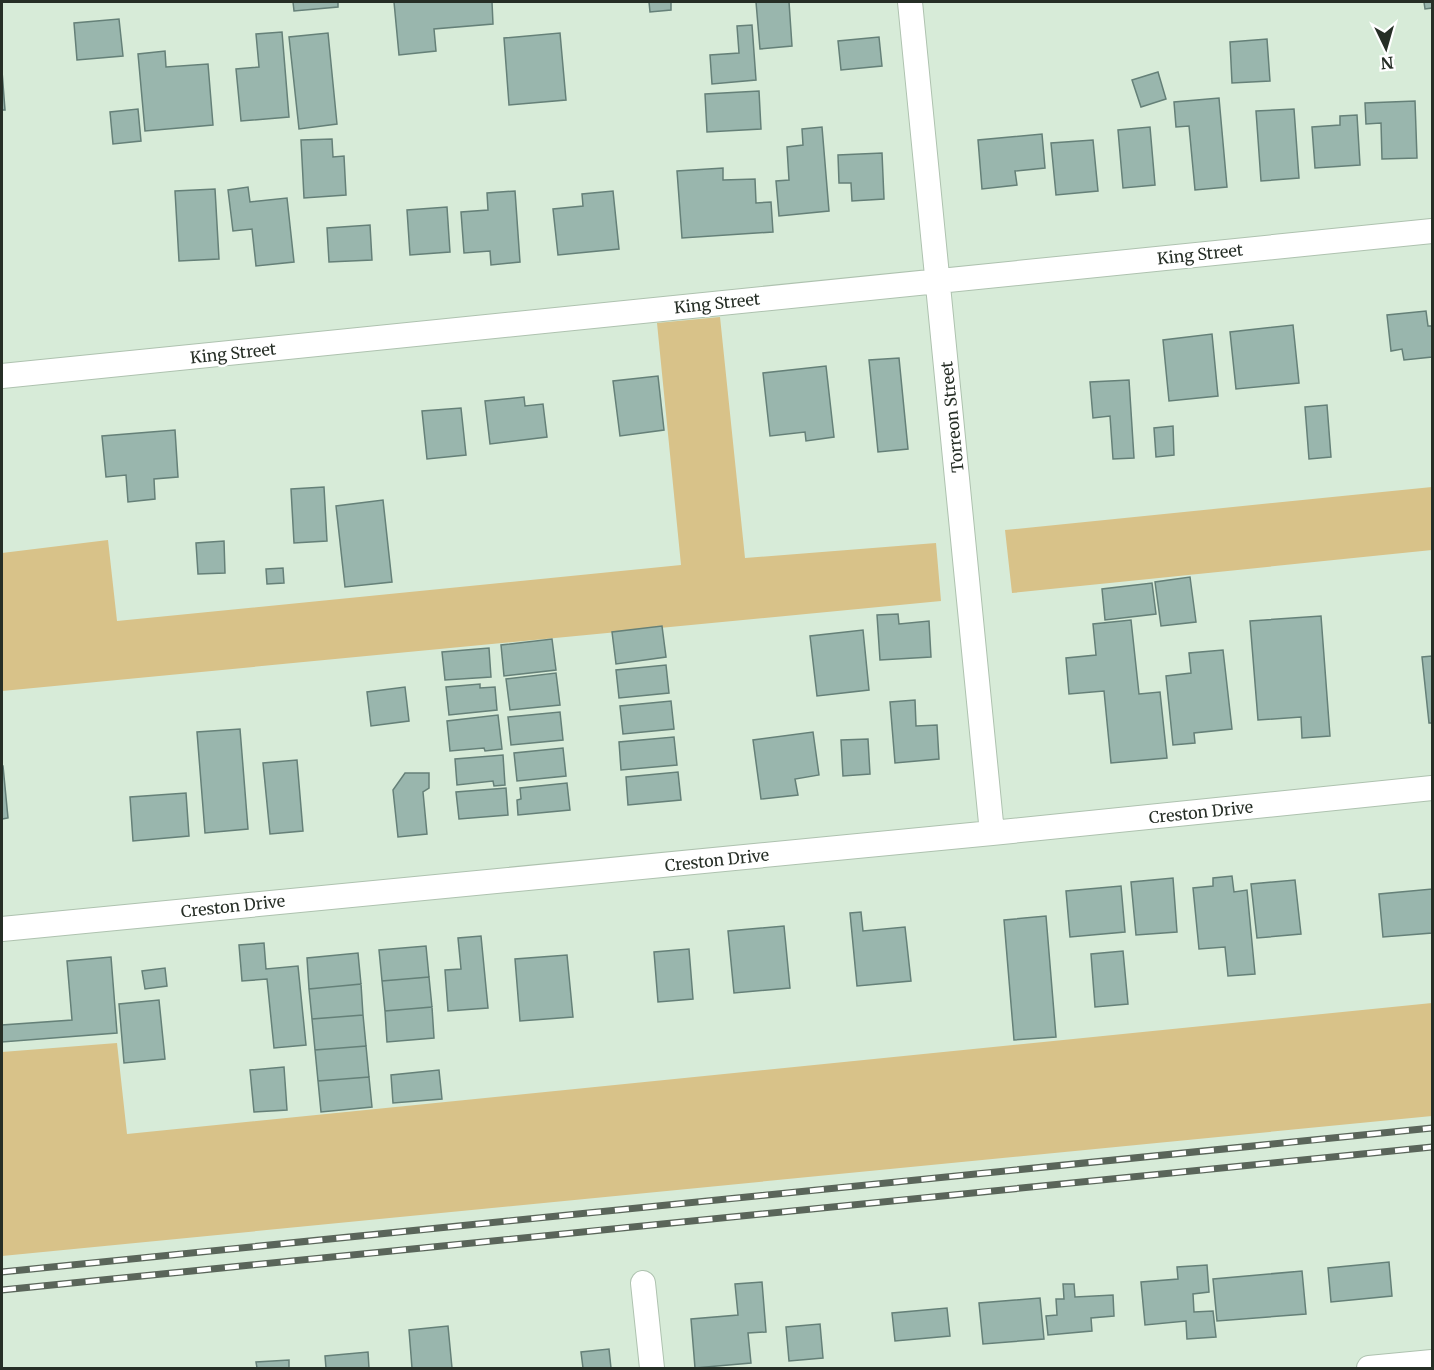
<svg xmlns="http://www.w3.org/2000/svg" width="1434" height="1370" viewBox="0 0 1434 1370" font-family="Merriweather,serif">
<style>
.green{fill:#d8c289}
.building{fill:#99b6ad;stroke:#658078;stroke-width:1.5}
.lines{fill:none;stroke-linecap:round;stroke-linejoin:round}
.street-casing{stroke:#aec2af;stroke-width:26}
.street{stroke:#fff;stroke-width:24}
.rail-casing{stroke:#5a655a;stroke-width:7}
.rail{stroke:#fff;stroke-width:4.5;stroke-dasharray:14;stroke-linecap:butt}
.labels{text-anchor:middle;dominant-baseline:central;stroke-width:5;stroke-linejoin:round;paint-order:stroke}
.street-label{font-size:16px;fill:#262e26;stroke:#fff}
</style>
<rect width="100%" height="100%" fill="#d7ebd8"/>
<!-- green -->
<path class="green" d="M720,317l25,241 191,-15 5,58 -939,90v-138l106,-13 9,81 564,-56 -24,-242z
M1432,487v63l-420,43 -7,-63z
M1432,1003v113l-1430,140v-204l115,-9 10,91z"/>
<!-- building -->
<path class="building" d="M293,2h45v5l-44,4z
M394,2h98l1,22 -59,5 2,22 -37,4z
M649,2h22v8l-21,2z
M756,2h33l3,44 -32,3z
M1424,2h8v6l-7,1z
M119,19l4,37 -46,4 -3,-37z
M752,25l4,55 -44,4 -2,-29 29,-2 -2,-27z
M282,32l7,85 -48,4 -5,-52 23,-2 -3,-33z
M328,33l9,91 -38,5 -10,-92z
M560,33l6,67 -57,5 -5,-67z
M879,37l3,29 -41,4 -3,-29z
M1267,39l3,42 -38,2 -2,-41z
M165,51l1,16 42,-3 5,61 -68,6 -7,-77z
M2,71l3,39h-3z
M1158,72l8,27 -25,8 -9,-27z
M759,91l2,38 -54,3 -2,-38z
M1219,98l8,89 -32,3 -6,-64 -13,1 -2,-25z
M1415,101l2,57 -35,1 -1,-36 -15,1 -1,-21z
M138,109l3,32 -28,3 -3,-32z
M1294,109l5,69 -38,3 -5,-70z
M1357,115l3,50 -45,3 -3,-41 28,-2v-9z
M822,127l7,84 -50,5 -3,-35 13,-1 -2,-33 16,-2 -1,-16z
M1150,127l5,58 -32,3 -5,-58z
M1042,134l3,34 -30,3 2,14 -35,4 -4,-49z
M332,139l1,18 11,-1 2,39 -42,3 -3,-58z
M1093,140l5,51 -42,4 -5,-52z
M882,153l2,46 -32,2 -1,-18h-12l-1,-28z
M723,168v12l32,-1 1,24 15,-1 2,30 -91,6 -5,-67z
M248,187l2,15 37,-4 7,64 -38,4 -4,-37 -19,2 -5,-41z
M215,189l4,70 -40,2 -4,-70z
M515,191l5,71 -29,3 -1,-14 -26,2 -3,-41 27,-2 -1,-17z
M613,191l6,58 -61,6 -5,-46 30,-3 -1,-12z
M447,207l3,45 -40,3 -3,-45z
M370,225l2,35 -43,2 -2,-34z
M1426,311l2,15h4v31l-28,3 -2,-11 -11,2 -4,-36z
M1293,325l6,58 -63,6 -6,-57z
M1212,334l6,62 -49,5 -6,-61z
M899,358l9,91 -30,3 -9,-92z
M826,366l8,71 -28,4 -1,-9 -35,4 -7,-63z
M658,376l6,54 -44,6 -7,-55z
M1129,380l5,78 -21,1 -3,-43 -17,2 -3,-36z
M524,397l1,9 18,-2 4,33 -57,7 -5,-43z
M1327,405l4,52 -22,2 -4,-52z
M461,408l5,47 -39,4 -5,-48z
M1173,426l1,29 -18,2 -2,-29z
M175,430l3,47 -24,2 1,20 -27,3 -2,-27 -20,2 -4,-41z
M324,487l3,54 -33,2 -3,-54z
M383,500l9,82 -47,5 -9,-81z
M224,541l1,32 -27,1 -2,-31z
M283,568l1,15 -17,1 -1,-15z
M1190,577l6,45 -35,4 -6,-44z
M1152,583l4,31 -51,6 -3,-31z
M898,614l1,10 30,-3 2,36 -51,3 -3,-45z
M1321,616l9,120 -28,2 -1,-21 -43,3 -8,-99z
M1131,620l8,74 21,-2 7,66 -56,5 -7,-72 -35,3 -3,-36 30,-3 -3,-31z
M662,626l4,31 -50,7 -4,-32z
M863,630l6,60 -52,6 -7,-60z
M552,639l4,31 -52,6 -3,-31z
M489,648l2,29 -46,3 -3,-28z
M1223,650l9,79 -38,4 1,10 -22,2 -7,-69 25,-3 -2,-20z
M1432,656v67h-3l-7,-66z
M666,665l3,28 -50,5 -3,-28z
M556,673l4,32 -50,5 -4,-31z
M480,684v4l15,-1 2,23 -48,5 -3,-28z
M405,687l4,34 -38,5 -4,-34z
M915,700l1,26 21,-1 2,34 -44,4 -5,-61z
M671,701l3,28 -51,5 -3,-28z
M560,712l3,28 -52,5 -3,-28z
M498,715l4,34 -17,2 -1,-3 -34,3 -3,-30z
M240,729l8,100 -43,4 -8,-101z
M813,732l6,43 -24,4 3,16 -37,4 -8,-59z
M674,737l3,28 -56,5 -2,-28z
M868,739l2,35 -27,2 -2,-36z
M563,748l3,28 -49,5 -3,-28z
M503,755l2,30 -11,1 -1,-5 -36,4 -2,-26z
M297,760l6,71 -33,3 -7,-71z
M2,766h1l5,52 -6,1z
M678,772l3,28 -53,5 -2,-28z
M405,773h24v15l-6,4 4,42 -29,3 -5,-47z
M567,783l3,27 -52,5 -1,-15 4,-1 -1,-11z
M506,788l2,27 -49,4 -3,-27z
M186,793l3,43 -56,5 -3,-44z
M1232,876l2,16 13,-2 8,84 -27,2 -3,-29 -26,2 -6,-61 20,-2v-8z
M1173,878l4,54 -41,3 -5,-53z
M1295,880l6,54 -44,4 -6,-54z
M1121,886l4,46 -55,5 -4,-46z
M1432,889v44l-49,4 -4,-43z
M861,912l2,19 42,-4 6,54 -54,5 -7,-73z
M1046,916l10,121 -42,3 -10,-120z
M784,926l6,62 -56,5 -6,-62z
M481,936l7,72 -40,3 -3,-41 16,-1 -3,-31z
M264,943l2,26 32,-3 8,79 -32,3 -7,-69 -25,2 -3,-36z
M426,946l3,31 -47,4 -3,-31z
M689,949l4,50 -35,3 -4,-50z
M1123,951l5,53 -33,3 -4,-53z
M358,953l3,31 -52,5 -2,-31z
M567,955l6,62 -53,4 -5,-62z
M111,957l6,76 -115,9v-17l70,-5 -5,-59z
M165,968l2,18 -22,3 -3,-18z
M429,977l3,30 -47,4 -3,-30z
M361,984l2,31 -51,4 -3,-30z
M159,1000l6,59 -41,4 -5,-59z
M432,1007l2,31 -47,4 -2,-31z
M363,1015l3,31 -51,4 -3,-31z
M366,1046l3,31 -51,4 -3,-31z
M284,1067l3,43 -33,2 -4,-42z
M439,1070l3,29 -49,4 -2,-28z
M369,1077l3,30 -51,5 -3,-31z
M1389,1262l3,34 -61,6 -3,-34z
M1207,1265l2,27 -16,2 1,18 19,-1 3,26 -29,2 -1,-18 -41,4 -4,-43 37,-3 -1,-12z
M1302,1271l4,43 -89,7 -4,-42z
M762,1282l4,50 -18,1 3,30 -56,5 -4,-49 47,-4 -3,-31z
M1063,1284h11l1,13 38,-2 1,21 -23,2 1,13 -44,4 -2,-19 11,-1 -1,-16h8z
M1040,1298l4,41 -61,5 -4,-41z
M947,1308l3,28 -55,5 -3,-28z
M820,1324l3,34 -34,3 -3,-34z
M448,1326l4,42h-40l-3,-38z
M609,1349l2,19h-28l-2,-16z
M368,1352l1,16h-43l-1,-12z
M289,1360v8h-32l-1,-6z"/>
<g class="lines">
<!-- street casing -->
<g class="street-casing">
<path id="street" d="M910,2l82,831
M2,376l1430,-145
M2,929l990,-96 440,-45
M643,1283l9,85
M1369,1368l63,-6"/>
</g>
<!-- street -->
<use href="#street" class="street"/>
<!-- rail casing -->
<g class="rail-casing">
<path id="rail" d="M2,1272l1430,-144
M2,1290l1430,-143"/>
</g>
<!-- rail -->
<use href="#rail" class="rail"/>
</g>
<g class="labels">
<!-- street labels -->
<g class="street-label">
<text transform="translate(1200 254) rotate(-6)">King Street</text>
<text transform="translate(717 303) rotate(-6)">King Street</text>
<text transform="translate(233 353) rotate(-6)">King Street</text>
<text transform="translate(952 417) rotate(-96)">Torreon Street</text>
<text transform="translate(1201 812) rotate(-6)">Creston Drive</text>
<text transform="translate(717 860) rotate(-6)">Creston Drive</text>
<text transform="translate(233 906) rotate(-6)">Creston Drive</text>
</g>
</g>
<!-- border -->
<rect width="1434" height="1370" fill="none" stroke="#262e26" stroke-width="6"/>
<!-- north arrow -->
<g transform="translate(1386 48) rotate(175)" stroke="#ffffff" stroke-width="4.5" paint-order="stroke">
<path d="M0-4.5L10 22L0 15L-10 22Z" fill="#262e26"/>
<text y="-9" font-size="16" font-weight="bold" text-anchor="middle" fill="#262e26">N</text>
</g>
</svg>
